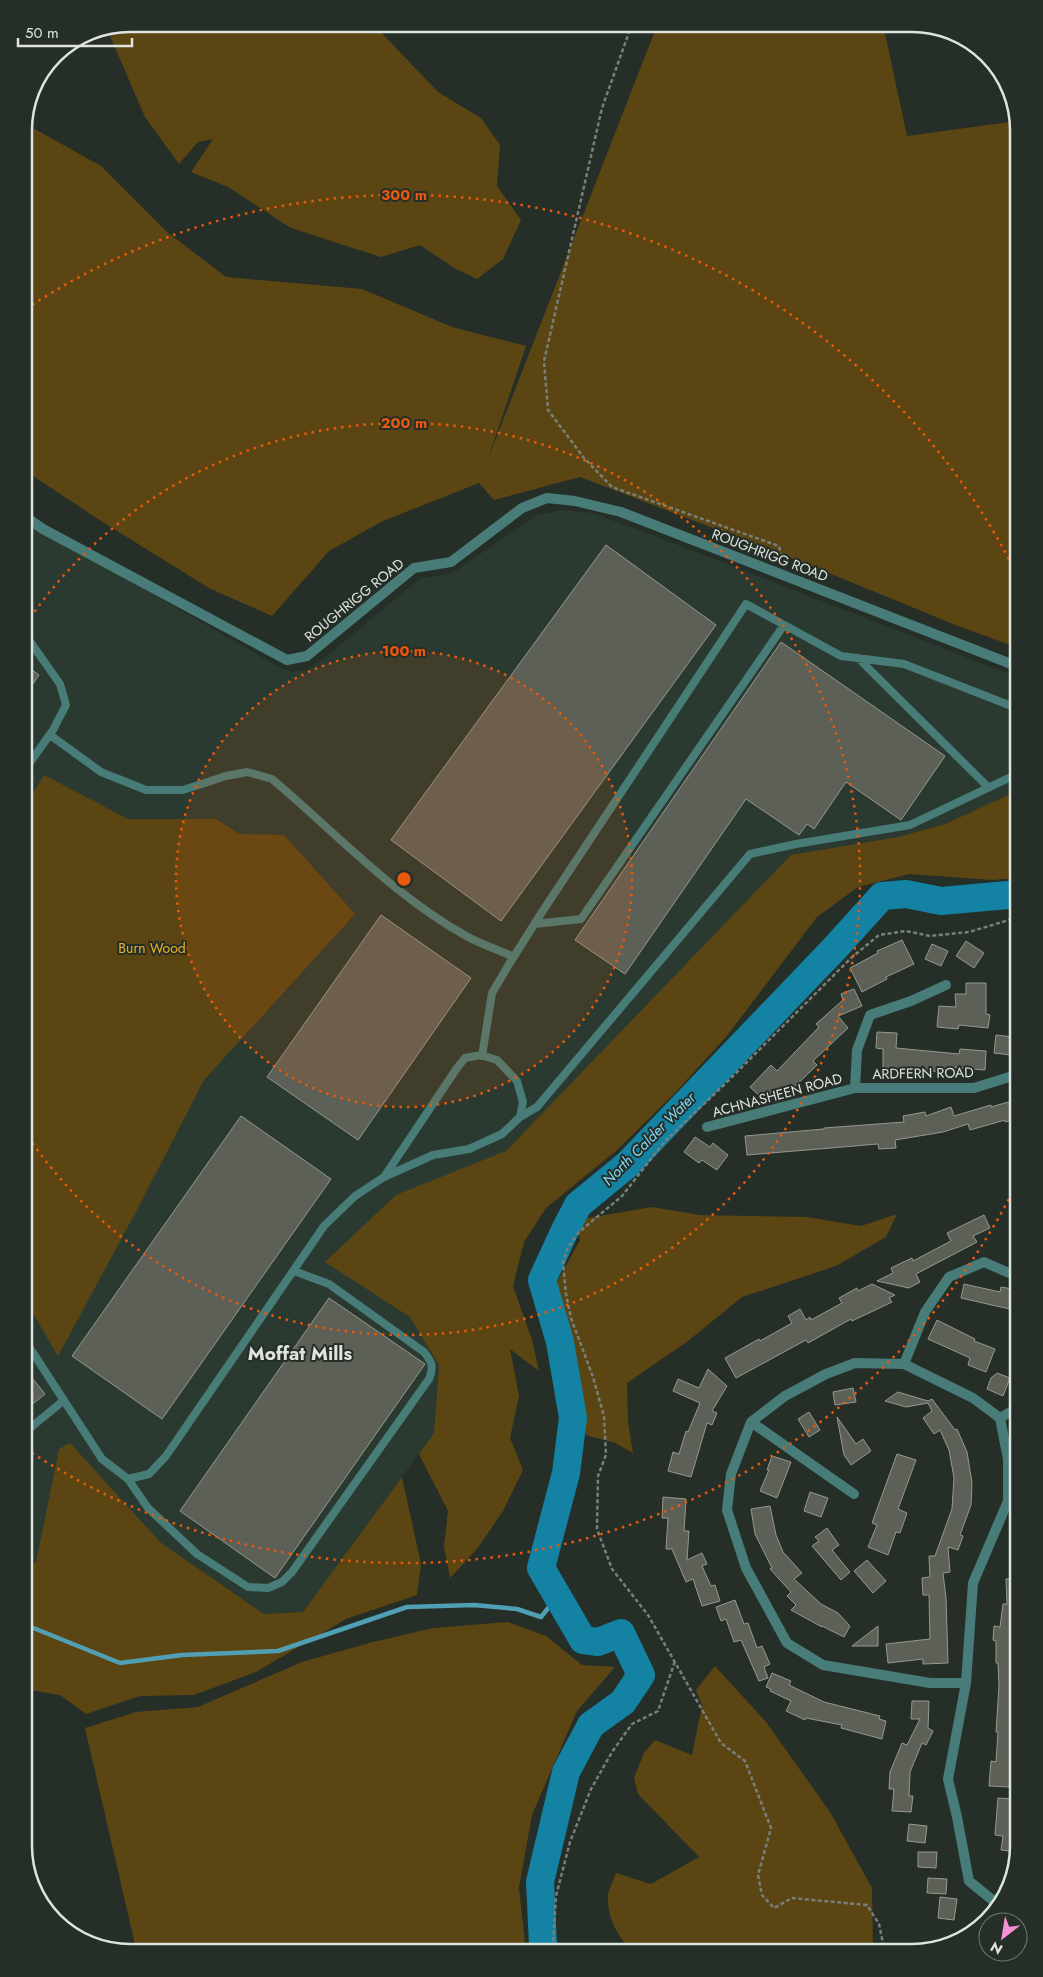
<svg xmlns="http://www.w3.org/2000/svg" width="1043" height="1977" viewBox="0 0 1043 1977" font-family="Jost,sans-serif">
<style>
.built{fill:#2b3a30}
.green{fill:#5b4613}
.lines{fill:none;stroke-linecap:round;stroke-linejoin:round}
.stream{stroke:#509fb5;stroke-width:4.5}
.river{stroke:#1382a3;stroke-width:28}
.building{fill:#5d6056;stroke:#96998e}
.path{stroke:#79807b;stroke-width:2.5;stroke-dasharray:4 2.5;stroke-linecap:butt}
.lane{stroke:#477c78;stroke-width:8}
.street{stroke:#477c78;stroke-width:10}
.ring{fill:none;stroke:#e8590c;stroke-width:2.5;stroke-dasharray:2.5 5}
.labels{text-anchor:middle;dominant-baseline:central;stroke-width:4;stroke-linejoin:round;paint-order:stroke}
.street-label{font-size:14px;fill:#dee4df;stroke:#262e28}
.park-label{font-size:14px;fill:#edb520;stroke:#262e28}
.water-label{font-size:15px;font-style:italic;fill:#83dafa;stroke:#262e28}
.district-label{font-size:19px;font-weight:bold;fill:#dee4df;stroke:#262e28}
.rim{fill:none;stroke:#dee4df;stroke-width:2.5}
.centre{fill:#e8590c;stroke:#262e28;stroke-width:2.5}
.ring-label{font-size:15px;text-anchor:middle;font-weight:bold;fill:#e8590c;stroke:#262e28;stroke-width:4;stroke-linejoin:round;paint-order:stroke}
</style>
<rect width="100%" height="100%" fill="#262e28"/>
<!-- built -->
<path class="built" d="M562,510l30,3 63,23 364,142v112l-74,34 -47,13 -392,314 -67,214 -5,68 -131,179 -39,2 -102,-69 -103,-96 -23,113 -12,4v-1046l255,147 14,5 14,-2 14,-9 98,-82 32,-5 85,-58z"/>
<!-- green -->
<path class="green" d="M130,24h243l65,68 43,26 19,27 -3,41 24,34 -18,39 -26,20 -21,-10 -36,-24 -39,12 -90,-29 -63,-41 -37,-15 22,-33 -15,3 -19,22 -34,-47 -38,-88z
M655,24h228l24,112 110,-15 2,9v518l-61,-22 -151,-62 -227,-87 -86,23 -15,-17 -96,38 -54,30 -57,65 -63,-28 -108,-67 -77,-51v-347l77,43 66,66 59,45 136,12 90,38 74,19 -38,113 168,-431z
M44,775l84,44h88l23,15 45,1 71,79 -151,166 -66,128 -80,148 -34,-58v-491z
M1019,790v88l-27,2 -83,-6 -51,13 -41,30 -91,120 -53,58 -56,55 -71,58 -22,34 -11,44 19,54 7,31 -29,-22 9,47 -9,42 13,32 -20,41 -26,38 -27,29 -6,-31 4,-36 -29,-57 15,-21 5,-68 -29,-48 -85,-55 71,-67 110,-44 285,-296 107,-18 47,-13z
M1019,1143v17h-2l-8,-16z
M652,1207l48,8 107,2 54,9 36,-12 -11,23 -50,29 -94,31 -54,44 -61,42 1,39 5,31 -18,-10 -29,-8 -13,-80 -21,-64 28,-51 -4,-20z
M70,1443l91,100 103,71 39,-2 99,-135 19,87 -4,31 -71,24 -90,53 -62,23 -54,1 -54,18 -26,-19 -36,-6v-123l12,-4 23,-113z
M508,1622l38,14 36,29 33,2 -38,44 -45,104 -13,72 7,66h-389l-52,-225 51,-16 62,-5 104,-45 71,-20 60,-14z
M715,1666l51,56 64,90 42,76 1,65h-238c-16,-12 -29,-37 -27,-58 1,-7 6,-15 8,-22l35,11 48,-27 -61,-63 -4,-16 10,-25 11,-13 37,15 10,-49 -6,-16z"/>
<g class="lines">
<!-- stream -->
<path class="stream" d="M24,1633l7,-6 89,36 62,-8 96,-4 129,-44 67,-2 43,4 24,8 16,-20"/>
<!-- river -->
<path class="river" d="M546,1953l-3,-9 -3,-62 26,-110 25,-47 32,-23 18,-27 -20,-42 -23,9 -15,-2 -42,-72 25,-95 7,-55 -13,-76 -18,-62 23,-50 13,-25 50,-41 206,-215 48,-53 24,-2 35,7 78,-7"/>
</g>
<!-- building -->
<path class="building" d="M606,545l110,80 -215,296 -110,-81z
M781,642l164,114 -44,64 -55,-38 -32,47 -7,-5 -8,11 -53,-36 -121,175 -50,-34z
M24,664l15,11 -15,22z
M381,915l90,63 -113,162 -91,-63z
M902,940l12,24 -28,13 1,2 -25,13 -12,-24 28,-15 -1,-2z
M966,941l18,12 -10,15 -18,-12z
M932,944l16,7 -7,15 -16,-7z
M966,983h20v31l4,1 -2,13 -29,-3 -1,4 -21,-2 2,-21 17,1 -1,-13h11z
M854,989l8,17 -24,10 10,12 -35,33 4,4 -35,34 -9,-9 -9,10 -14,-13 21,-22 6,6 42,-44 -3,-3 27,-24 -2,-6z
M877,1032l20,1 -1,15 63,6 1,-5 26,2 -1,19 -38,-3v5l-64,-4v-19l-7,-1z
M996,1035l17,2 -2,18 -17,-2z
M1019,1099v19l-14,4v-2l-35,10 -2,-6 -25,8 -48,8 1,8 -17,1 -1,-5 -131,11 -2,-19 79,-7v-1l80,-6 -1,-6 22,-4 1,4 25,-9 3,9 37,-11v2z
M241,1116l90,63 -169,240 -90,-63z
M695,1137l15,10 3,-4 15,12 -11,15 -15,-10 -3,3 -15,-11z
M984,1215l6,13 -17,8 4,6 -61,32 4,8 -11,6 -32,-7 16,-8 -2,-5 21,-10 1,3 38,-20 -4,-8z
M872,1284l23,11 -6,3 3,4 -40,19 -1,-2 -43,24 -2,-3 -70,38 -11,-20 34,-19 1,2 32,-18 -4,-7 12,-7 6,11 4,-3 1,3 31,-17 -3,-5 18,-10 1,3z
M964,1284l36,8 1,-5 17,3 -4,20 -53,-12z
M329,1298l96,66 -150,214 -95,-67z
M937,1320l38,19 -1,2 21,8 -9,23 -18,-7 2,-7 -42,-19z
M24,1368l21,26 -21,17z
M708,1369l19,17 -15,25 5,2 -5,12 -5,-2 -16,54 -23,-6 5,-19 6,2 7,-23 2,1 12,-29 -27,-12 5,-12 21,9z
M997,1373l13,5 -7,18 -16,-7 4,-11z
M853,1388l3,14 -21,3 -2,-13z
M898,1392l30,9 4,-2 23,31 2,-1 10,23 5,31 -1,22 -11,30 3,1 -5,14 -10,-3 2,25 -7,1 3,25 2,65 -25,1v-5l-35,4 -2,-19 44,-5 -1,-44h-6l-1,-17 8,-1 -1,-21h6l17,-47 2,-31 -5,-28 -9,-20 -6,4 -11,-16 9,-7 -4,-8 -22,4 -21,-6z
M809,1412l11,18 -11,7 -11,-18z
M837,1417l19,27 7,-5 8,12 -20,14 -7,-10z
M897,1454l19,6 -18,49 9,4 -7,20 -4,-1 -8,23 -20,-8 9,-22 -5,-2z
M772,1456l19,6 -14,36 -17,-7 9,-21h-2z
M810,1492l18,6 -7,19 -17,-6z
M663,1497l23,2 -2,32h5l-2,29 15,-7 5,11 -5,2 9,20 4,-1 5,16 -18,5 -9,-27 -7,3 -14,-33h-6l2,-31h-6z
M770,1506l6,29 7,17 19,21 -8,6 27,25 17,9 12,13 -6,11 -22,-11v1l-31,-17 5,-5 -9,-9 4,-4 -21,-23 2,-1 -17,-34 -4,-25z
M827,1528l12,17 -7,5 18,22 -9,8 -29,-34 7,-5 -4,-4z
M867,1560l19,21 -13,12 -19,-22z
M1019,1578v45h-2l-1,19h-3v27h4l-4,68h2l-1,17h-3l-2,33 -20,-1 2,-25 5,1 2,-30h-2l3,-46 -1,-23h-2v-22l-3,-1 1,-14 6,1 3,-23h4l-1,-25z
M735,1600l9,24 4,-1 9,25 5,-2 8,18 -6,3 4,11 -9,3 -18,-41 -7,2 -8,-23 -5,2 -5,-14z
M878,1626v20h-26z
M772,1673l19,8 -2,4 35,17 56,14 -1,3 7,2 -4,18 -41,-11 1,-3 -36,-7 -1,2 -19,-9 5,-10 -21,-10 1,-2 -5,-2z
M912,1701h17l-1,27 5,3 -7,14 -4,-2 -12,29 -1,24h4l-2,16 -19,-1 2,-22h-5l1,-17 12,-29 5,2 13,-26h-9z
M998,1798l16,1 -1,34 6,1 -1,18 -17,-2 2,-14 -8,-1z
M909,1824l18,2 -2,17 -18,-2z
M918,1852h19l-1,16 -18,-1z
M928,1878l19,1 -1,15 -19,-1z
M940,1897l17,2 -3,21 -16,-2z"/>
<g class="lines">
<!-- path -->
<path class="path" d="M632,24l-30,84 -58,253 4,49 36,48 28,29 167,59 4,16
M557,1953l-4,-7 3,-50 14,-54 21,-53 21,-37 20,-28 26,-13 17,-50
M885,1953l-6,-29 -12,-19 -75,-7 -18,10 -12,-13 -4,-20 13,-47 -26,-67 -24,-18 -73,-128 -36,-46 -15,-40 1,-53 8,-21 -2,-39 -11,-39 -22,-59 -5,-24 -3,-31 4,-14 12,-17 43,-36 43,-55 60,-57 126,-126 28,-23 27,-4 24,5 39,-4 50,-15"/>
<!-- lane -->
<path class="lane" d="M858,658l130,129
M50,735l51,37 45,18h37l43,-14 21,-4 25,7c64,54 123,118 196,158 15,8 31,13 46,20
M24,771l29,-41 13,-25 -6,-21 -36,-51
M535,924l46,-5 203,-294
M482,1056l10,-63 16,-27 34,-54 204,-308 95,52 63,8 115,45
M520,1117l17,-10 213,-253 46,-10 114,-19 109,-52
M24,1339l78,120 26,20 21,-5 17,-18 158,-230 31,-30 29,-19 49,-22 36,-6 33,-15 18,-17 3,-15 -6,-21 -20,-21 -16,-5 -16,3 -8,10 -73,109
M24,1433l39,-32
M128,1479l20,29 49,46 51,33 20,1 14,-6 10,-10 137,-193c5,-12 3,-17 -5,-27l-95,-68 -35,-13"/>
<!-- street -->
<path class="street" d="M24,516l19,13 244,131 20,-4 107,-88 37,-6 71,-54 25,-10 28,3 46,11 398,155
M855,1088l2,-38 13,-35 41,-14 35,-16
M707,1127l148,-39h119l45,-14
M904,1364l21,-52 24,-35 35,-15 25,11 10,-2
M1000,1418l19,-11
M751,1422l103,72
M966,1683h-36l-107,-18 -36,-22 -41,-75 -19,-58 4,-36 20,-52 34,-26 41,-22 29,-11 49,1 69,34 27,20 8,41v42l-35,82 -7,100 -18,96 9,38 12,64 32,26"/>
</g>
<!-- distance rings -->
<circle cx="404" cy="879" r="228" fill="#e8590c" fill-opacity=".12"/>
<g class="ring">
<circle cx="404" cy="879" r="228"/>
<path d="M26 624A456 456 0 1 1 26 1134"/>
<path d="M1019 1179A684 684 0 0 1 26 1449M26 309A684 684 0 0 1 1019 579"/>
</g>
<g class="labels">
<!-- street labels -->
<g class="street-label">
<text transform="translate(770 555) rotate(21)">ROUGHRIGG ROAD</text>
<text transform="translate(354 600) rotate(-39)">ROUGHRIGG ROAD</text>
<text transform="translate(923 1073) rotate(-1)">ARDFERN ROAD</text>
<text transform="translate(777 1095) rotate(-15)">ACHNASHEEN ROAD</text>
</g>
<!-- park labels -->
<g class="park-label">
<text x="152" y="948">Burn Wood</text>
</g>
<!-- water labels -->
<g class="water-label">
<text transform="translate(649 1139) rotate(-45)">North Calder Water</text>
</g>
<!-- district labels -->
<g class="district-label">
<text x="300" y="1353">Moffat Mills</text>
</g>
</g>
<!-- crop -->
<path d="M0 0H1043V1977H0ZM130 32H912A98 98 0 0 1 1010 130V1846A98 98 0 0 1 912 1944H130A98 98 0 0 1 32 1846V130A98 98 0 0 1 130 32Z" fill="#262e28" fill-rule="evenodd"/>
<path class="rim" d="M130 32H912A98 98 0 0 1 1010 130V1846A98 98 0 0 1 912 1944H130A98 98 0 0 1 32 1846V130A98 98 0 0 1 130 32Z"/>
<circle cx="404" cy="879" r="8" class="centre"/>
<g class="ring-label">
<text x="404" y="200">300 m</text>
<text x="404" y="428">200 m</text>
<text x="404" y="656">100 m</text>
</g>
<!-- north arrow -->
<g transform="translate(1003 1937) rotate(211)"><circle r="24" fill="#262e28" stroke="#707771"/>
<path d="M0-4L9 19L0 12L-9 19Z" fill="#f491d3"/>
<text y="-8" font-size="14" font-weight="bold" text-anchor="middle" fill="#dee4df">N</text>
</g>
<!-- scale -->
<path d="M18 38v8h114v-8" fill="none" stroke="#dee4df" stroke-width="2.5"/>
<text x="25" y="38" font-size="15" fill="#dee4df" stroke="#262e28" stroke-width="4" paint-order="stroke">50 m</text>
</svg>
